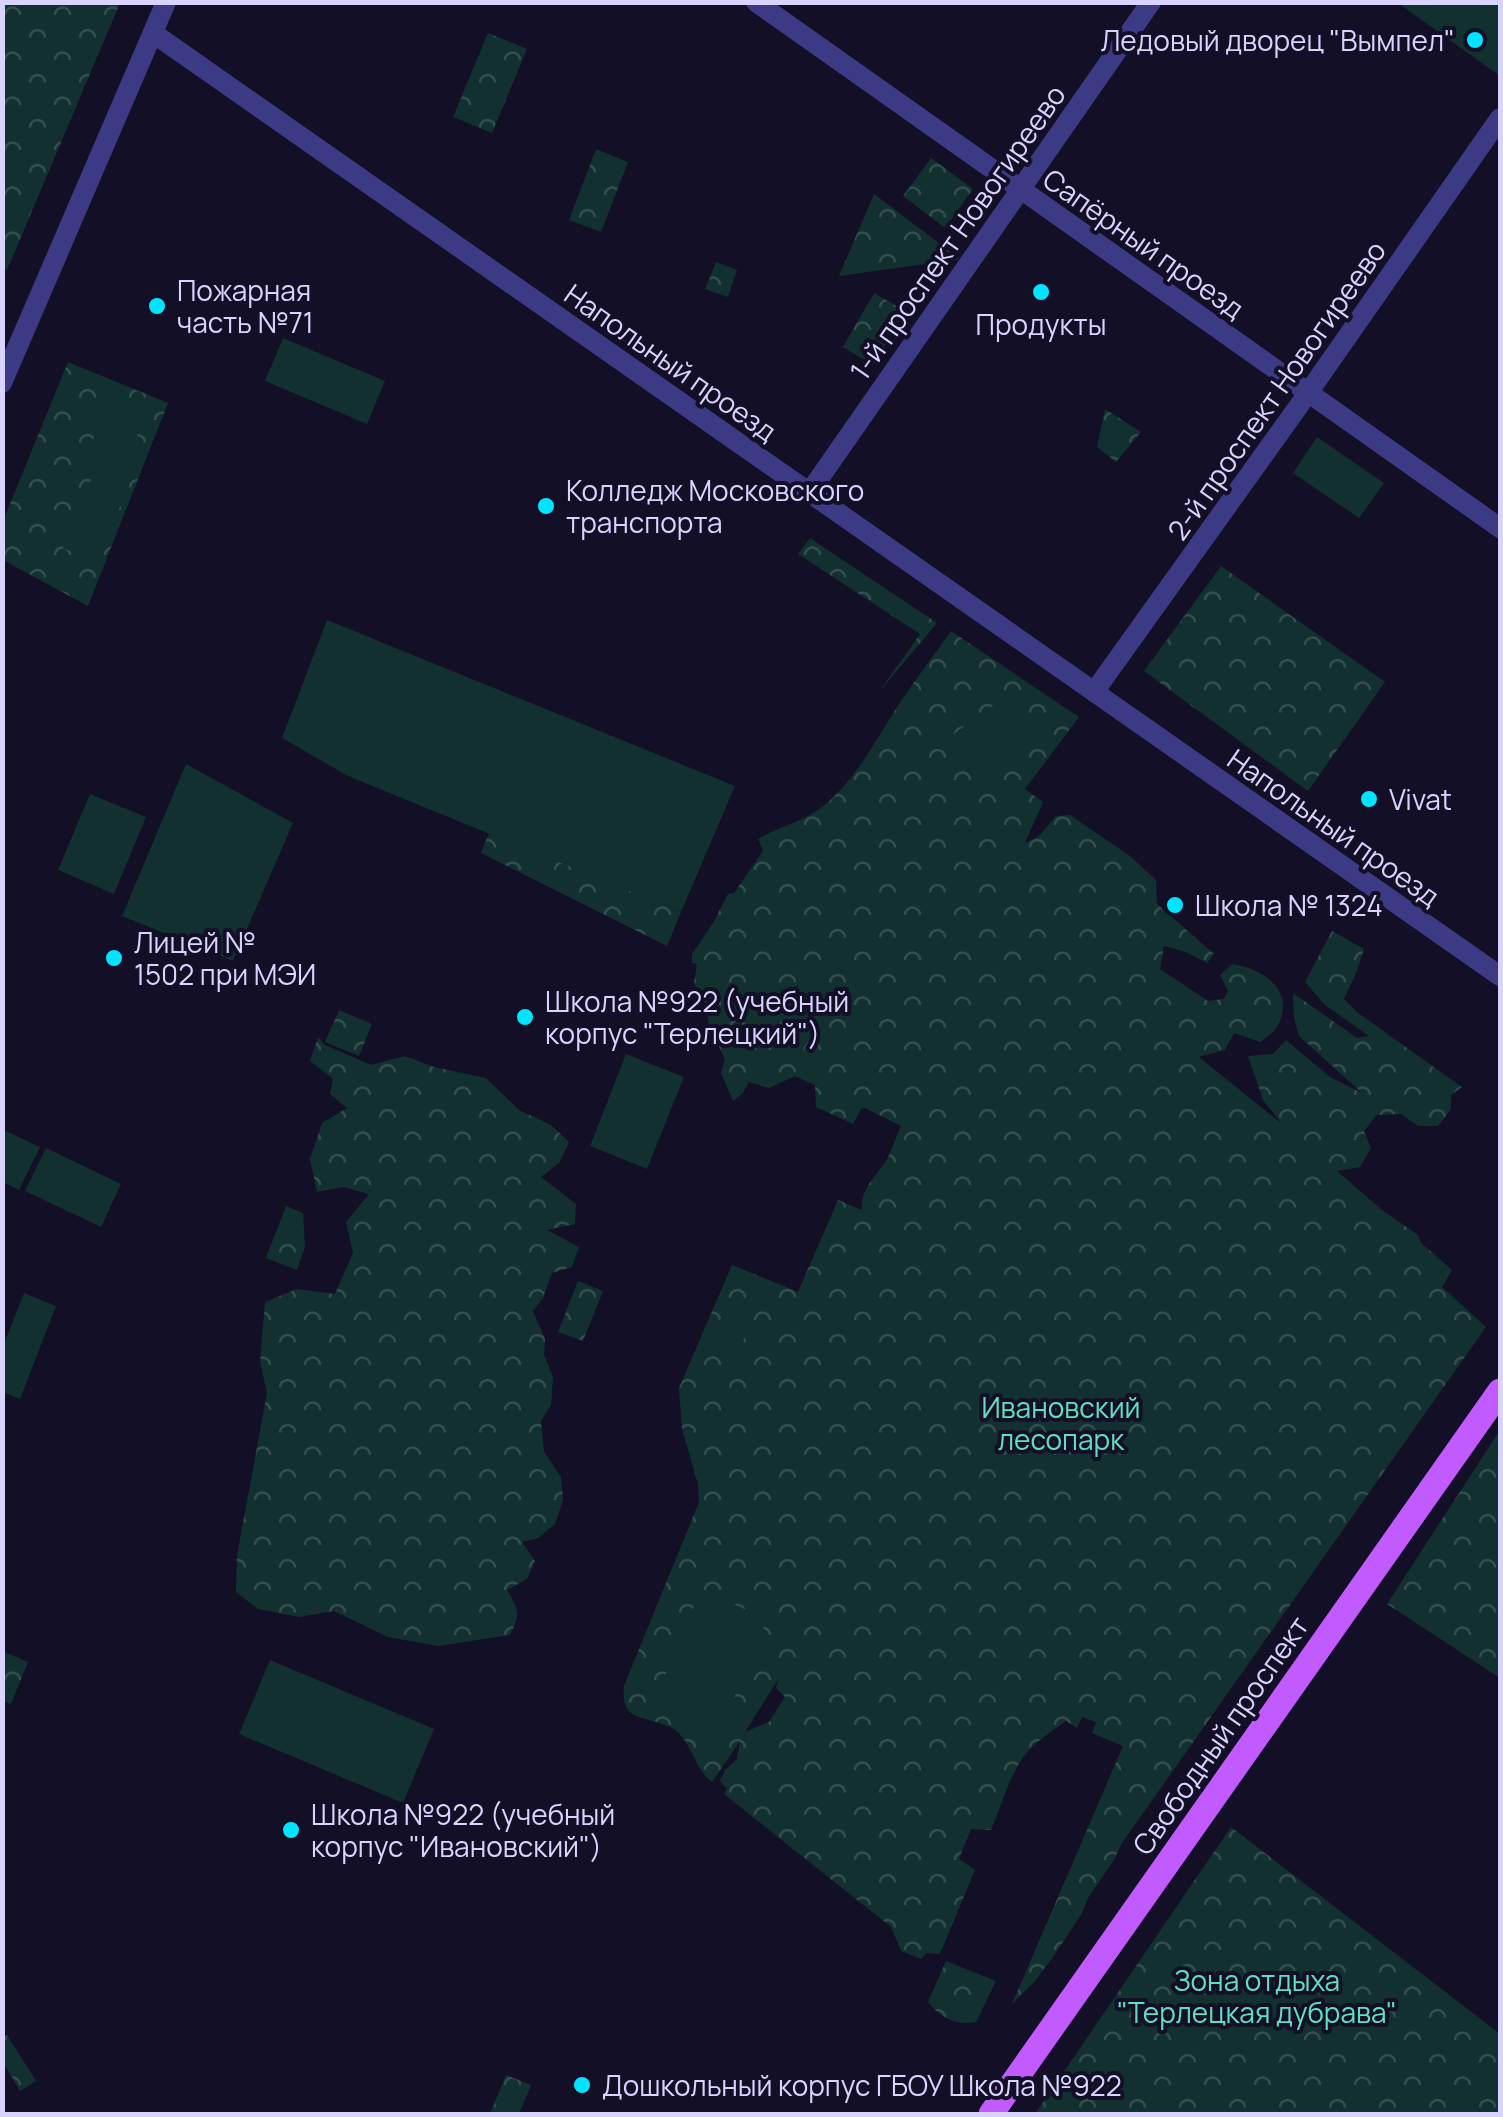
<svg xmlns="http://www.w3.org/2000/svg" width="1503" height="2117" viewBox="0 0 1503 2117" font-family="Manrope,sans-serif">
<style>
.forest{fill:url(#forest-crowns);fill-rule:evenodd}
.pitch{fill:#12302f}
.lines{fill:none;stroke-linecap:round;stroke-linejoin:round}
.minor{stroke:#3d3a85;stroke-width:20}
.major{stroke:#c25bff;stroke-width:25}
.poi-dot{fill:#00e5ff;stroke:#130f26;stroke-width:4}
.labels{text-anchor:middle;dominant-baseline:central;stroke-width:8;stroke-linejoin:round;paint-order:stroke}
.poi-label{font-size:28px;fill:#d9d4ff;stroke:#130f26;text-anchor:start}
.street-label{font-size:28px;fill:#d9d4ff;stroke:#130f26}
.park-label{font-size:28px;fill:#5fe0c0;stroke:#130f26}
</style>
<defs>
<pattern id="forest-crowns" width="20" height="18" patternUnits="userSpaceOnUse" patternTransform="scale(2.5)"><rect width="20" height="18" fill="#12302f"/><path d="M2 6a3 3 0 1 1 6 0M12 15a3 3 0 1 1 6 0" fill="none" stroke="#344d4e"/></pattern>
</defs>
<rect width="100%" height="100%" fill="#130f26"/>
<!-- forest -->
<path class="forest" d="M2,3h118l-113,267 -5,-1z
M488,33l39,16 -35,84 -39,-16z
M596,149l32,13 -27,70 -32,-12z
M931,158l42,31 -28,39 -42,-32z
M874,194l86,65 -121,17z
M716,262l21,8 -9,27 -23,-8z
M874,293l31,18 -32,54 -30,-18z
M68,362l100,41 -80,203 -85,-46v-39z
M1105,409l36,23 -25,30 -19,-15z
M810,538l127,85 -58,69 41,-58 -122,-80z
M1221,566l164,116 -77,109 -164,-120z
M951,631l128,86 -54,72 18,13 -18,41 14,-7 17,-20 14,-1 60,41 26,24 1,24 57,50 -7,9 -21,-11 -22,-6 -4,23 48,32 16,-2 4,-8 -8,-16 12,-11c30,4 64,26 46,61 -3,7 -12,12 -18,17l-26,-9 -9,17 -26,7 83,67 -19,-24 -15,-44 25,-2 13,-14 44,37 32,16 -63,-57 -5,-19 -1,-24 64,45 12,-2 -44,-31 -20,-23 27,-51 32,18 -7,22 -13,28 14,14 104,74 -11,8v14l-13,17h-20l-17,-12 -24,1 -13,16 7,17 -11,19 -23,4 45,39 36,25 3,8 31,27 -10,17 44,40 -364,516 -8,17 -26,38 -6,15 -27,41 -20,27 -23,23 111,-258 -31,-13 4,-11 -14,-5 -5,11 -11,-7c-13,9 -26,18 -37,29 -17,17 -28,57 -38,80l-20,-1 -12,30 16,11 -33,79 -3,5 -13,-1 -5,6 -20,-8 -10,-24 -167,-133 3,-5 -7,-8 5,-11 12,-11 3,-18 -28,41c-18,-13 -20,-42 -40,-54 -12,-6 -27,-8 -40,-14 -9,-7 -9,-18 -8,-28l75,-184 -1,-18 -16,-55 -3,-41 53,-123 66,27 40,-92 24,10c-2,-19 12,-32 21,-45 8,-10 12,-27 18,-39l-36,-18 -4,1 -8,15 -37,-17 -1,-22 -20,-9 -26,12 -20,-6 -6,11 -10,8 -12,-28 4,-14 -16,-32 -2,-21 -13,-23 3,-19 -5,-1v-9l21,-31 15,-29 6,-1 29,-42 -5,-12c22,-13 49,-18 69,-36 32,-28 51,-67 74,-102 16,-24 34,-47 50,-70zM779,1678l-3,10 9,9 -16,25 -24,10z
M489,833l192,79 -14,34 -186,-93z
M339,1010l33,14 -13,32 -34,-14z
M318,1037l7,8 46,20 34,-9 29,11 52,11 33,32 32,15 18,17 -9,20 -19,15 35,27 -1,20 -28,6 32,17 -7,20 -20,6 -9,25 -10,13 12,28 -1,16 9,22 -2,28 -10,16 3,31 17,25 2,23 -8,24 -17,14 -16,4 13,19 -8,18 -20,11c12,20 14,24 3,45l-72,11 -50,-9 -54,-26 -35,6 -41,-8 -22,-17 1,-37 30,-162 -7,-31 5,-60 32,-13 38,5 18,-41 -7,-31 23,-28 -26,-7 -26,5 -7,-33 12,-36 25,-15 -17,-14 3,-15 -23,-18z
M286,1206l17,7 2,34 -8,23 -31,-12z
M578,1281l25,10 -20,50 -25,-9z
M1500,1430v248l-113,-74z
M4,1652l24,10 -17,42 -8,-3z
M1231,1827l269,207v80h-465z
M946,1961l50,20 -20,41c-21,4 -34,-4 -48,-20z
M7,2035l29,46 -16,10 -17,-29v-24z
M506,2075l25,10 -12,29h-29z"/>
<!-- pitch -->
<path class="pitch" d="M1397,3h103v73l-102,-73z
M283,338l102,43 -18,43 -102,-43z
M109,400l37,14 -29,71 -36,-15z
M1317,437l67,46 -25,35 -66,-45z
M92,478l34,14 -29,70 -34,-14z
M327,620l408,166 -54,126 -333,-136 -66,-38z
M1004,698l27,35 -6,14 -39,29 -14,-2 -25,-35z
M186,764l107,59 -60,138 -111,-45z
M90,794l56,23 -32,77 -56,-24z
M626,1054l58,23 -37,92 -57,-23z
M2,1129l38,18 -21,43 -16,-8z
M46,1148l75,36 -20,43 -76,-36z
M24,1293l32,13 -36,93 -17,-7v-46z
M729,1299l27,12 -22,51 -27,-12z
M701,1590l66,29 -48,115 -67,-28z
M270,1660l164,69 -31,74 -164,-69z"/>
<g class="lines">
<!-- minor -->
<path class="minor" d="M756,2l744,526
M153,33l1347,943
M2,383l164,-381
M809,493l342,-491
M1094,692l214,-299 192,-275"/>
<!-- major -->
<path class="major" d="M991,2114l509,-723"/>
</g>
<!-- markers -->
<g class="poi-dot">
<circle cx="1475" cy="40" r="10"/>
<circle cx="1041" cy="292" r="10"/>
<circle cx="157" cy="306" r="10"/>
<circle cx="546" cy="506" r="10"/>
<circle cx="1369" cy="799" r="10"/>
<circle cx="1175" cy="905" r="10"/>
<circle cx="114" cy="958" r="10"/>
<circle cx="525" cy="1017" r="10"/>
<circle cx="291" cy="1830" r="10"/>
<circle cx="582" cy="2085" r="10"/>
</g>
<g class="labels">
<!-- poi labels -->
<g class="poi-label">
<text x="1455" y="40" text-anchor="end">Ледовый дворец "Вымпел"</text>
<text x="177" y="290">Пожарная<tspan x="177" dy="32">часть №71</tspan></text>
<text x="1041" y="324" text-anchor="middle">Продукты</text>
<text x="566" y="490">Колледж Московского<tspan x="566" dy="32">транспорта</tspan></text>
<text x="1389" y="799">Vivat</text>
<text x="1195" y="905">Школа № 1324</text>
<text x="134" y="942">Лицей №<tspan x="134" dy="32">1502 при МЭИ</tspan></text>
<text x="545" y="1001">Школа №922 (учебный<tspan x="545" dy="32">корпус "Терлецкий")</tspan></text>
<text x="311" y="1814">Школа №922 (учебный<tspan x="311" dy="32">корпус "Ивановский")</tspan></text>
<text x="602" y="2085">Дошкольный корпус ГБОУ Школа №922</text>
</g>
<!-- street labels -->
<g class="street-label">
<text transform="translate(957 232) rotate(-55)">1-й проспект Новогиреево</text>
<text transform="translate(1144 243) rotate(35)">Сапёрный проезд</text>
<text transform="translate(671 362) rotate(35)">Напольный проезд</text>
<text transform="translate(1276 390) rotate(-55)">2-й проспект Новогиреево</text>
<text transform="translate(1334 827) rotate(35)">Напольный проезд</text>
<text transform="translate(1220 1735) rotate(-55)">Свободный проспект</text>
</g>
<!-- park labels -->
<g class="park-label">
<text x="1061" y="1407">Ивановский<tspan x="1061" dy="32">лесопарк</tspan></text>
<text x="1257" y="1980">Зона отдыха<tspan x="1257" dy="32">"Терлецкая дубрава"</tspan></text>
</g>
</g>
<!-- border -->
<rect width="1503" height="2117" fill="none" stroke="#d9d4ff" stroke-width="10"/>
</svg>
